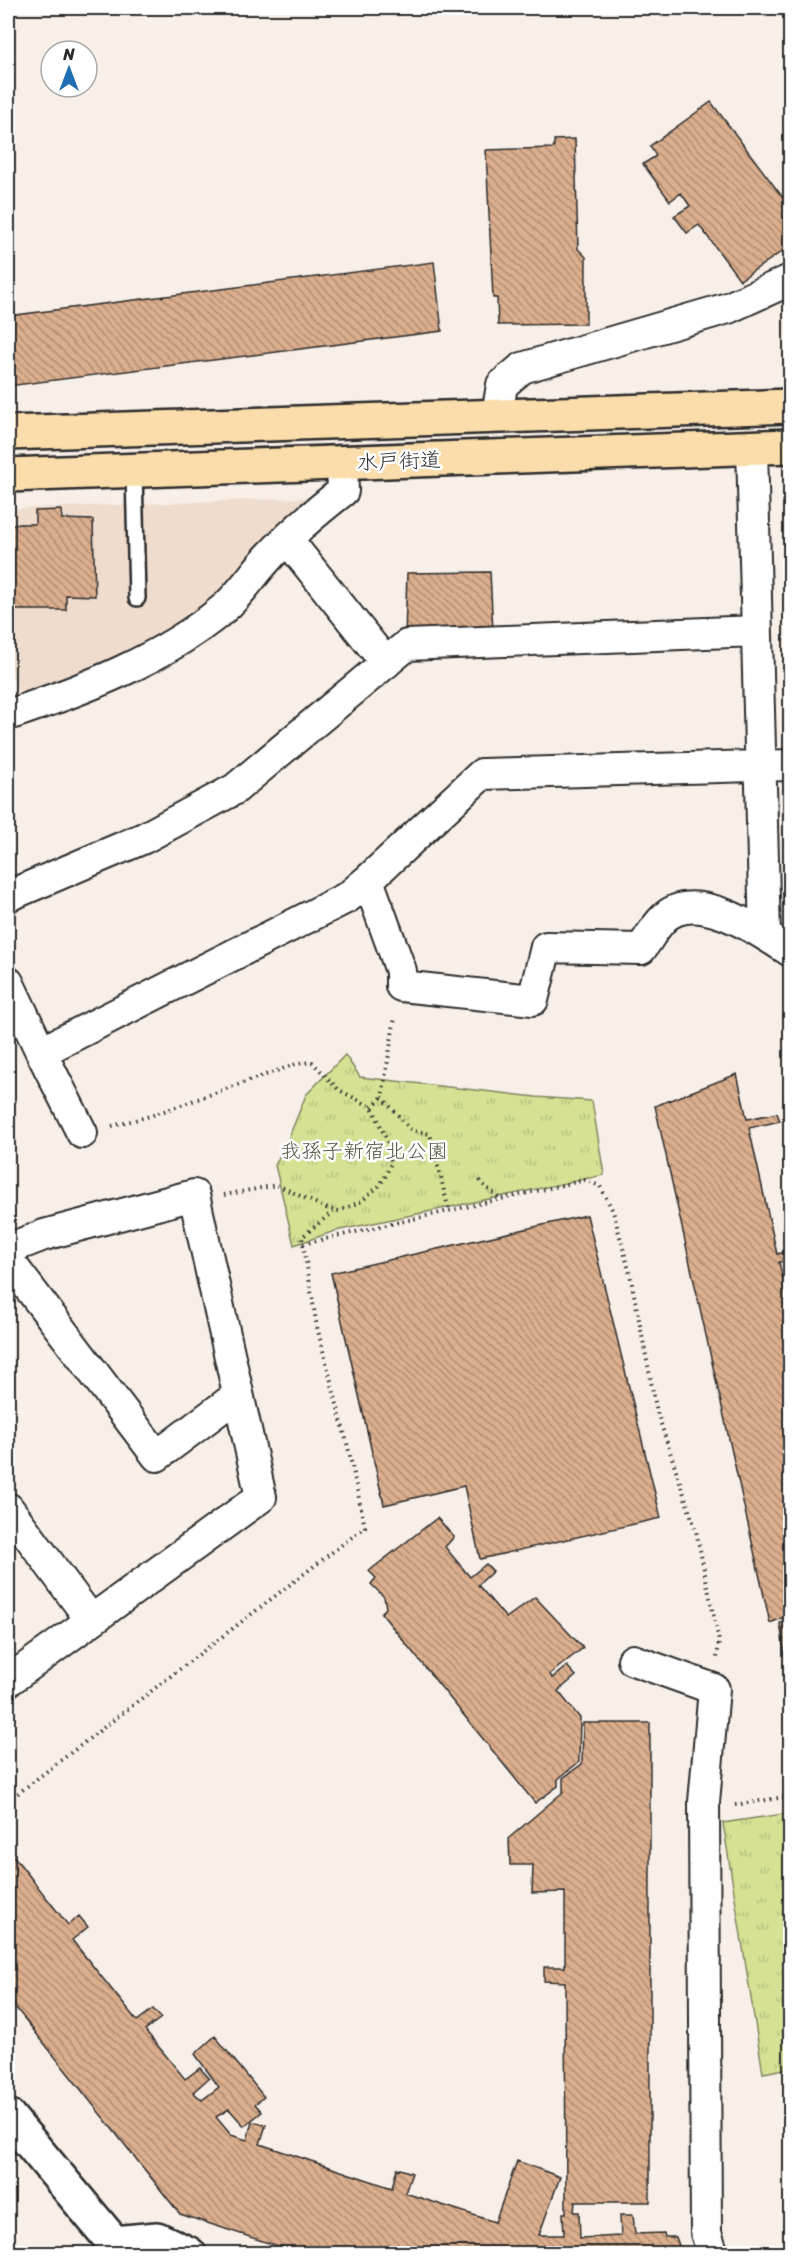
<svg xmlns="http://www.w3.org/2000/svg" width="798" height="2261" viewBox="0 0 798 2261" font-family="Sriracha,'Klee One',sans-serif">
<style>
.built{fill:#efdccd}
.park{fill:url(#park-tufts);stroke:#808660;stroke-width:1.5}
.building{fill:url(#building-back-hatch);stroke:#2b2b2b;stroke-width:1.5}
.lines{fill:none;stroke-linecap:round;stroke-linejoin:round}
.service-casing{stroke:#2b2b2b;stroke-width:20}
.minor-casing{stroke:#2b2b2b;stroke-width:34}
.tertiary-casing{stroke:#2b2b2b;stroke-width:38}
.trunk-casing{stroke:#2b2b2b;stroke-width:38}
.path{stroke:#2b2b2b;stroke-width:4;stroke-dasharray:1.5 4.5;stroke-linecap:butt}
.service{stroke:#fff;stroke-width:15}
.minor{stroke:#fff;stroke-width:30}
.tertiary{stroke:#fff;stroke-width:33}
.trunk{stroke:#fbddab;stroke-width:33}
.labels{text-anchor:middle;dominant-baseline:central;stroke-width:5;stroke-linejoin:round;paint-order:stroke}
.street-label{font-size:21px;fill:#2b2b2b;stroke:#fff}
.park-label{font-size:21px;fill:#565845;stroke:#fff}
</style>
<defs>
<pattern id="park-tufts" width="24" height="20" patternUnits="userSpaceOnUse" patternTransform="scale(1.5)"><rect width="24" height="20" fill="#d6e194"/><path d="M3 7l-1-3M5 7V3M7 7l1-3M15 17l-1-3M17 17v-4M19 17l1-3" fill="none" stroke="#b8c180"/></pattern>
<pattern id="building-back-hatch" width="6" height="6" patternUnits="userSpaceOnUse" patternTransform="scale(1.5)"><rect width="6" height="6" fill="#dbae8d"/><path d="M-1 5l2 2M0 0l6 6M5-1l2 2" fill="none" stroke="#b28e73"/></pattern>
</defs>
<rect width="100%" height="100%" fill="#f8efe8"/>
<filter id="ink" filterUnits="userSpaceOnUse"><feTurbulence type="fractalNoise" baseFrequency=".0167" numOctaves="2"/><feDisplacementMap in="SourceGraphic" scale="12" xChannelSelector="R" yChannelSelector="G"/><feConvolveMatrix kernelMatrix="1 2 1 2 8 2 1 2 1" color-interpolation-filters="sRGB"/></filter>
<g filter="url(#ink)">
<!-- built -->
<path class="built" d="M328,497l-106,108 -198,99 -16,-37v-158z"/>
<!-- park -->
<path class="park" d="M345,1055l15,22 176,20 56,4 12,74 -269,56 -41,14 -19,-80 14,-28 17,-42z
M790,1813v255l-27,5 -40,-250z"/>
<!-- building -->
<path class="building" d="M711,102l79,105v39l-50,34 -41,-55 -12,8 -13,-17 16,-10 -9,-13 -11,8 -27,-37 13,-8 -6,-10z
M575,139l3,110 8,8v67l-88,1 -1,-27h-4l-7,-148 68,-2v-8z
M434,262l8,69 -434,55v-70z
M61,510l1,9 31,1 2,76 -29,-1v15h-58v-86h27v-13z
M490,572l3,60 -88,4 2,-63z
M737,1074l10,45 30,-6 3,8 -31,7 28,126 13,-3v9l-11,2 5,22 6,-2v9l-5,1 5,22v301l-20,8 -115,-517z
M587,1215l74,303 -181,41 -16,-73 -80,19 -53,-232z
M437,1518l17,19 -9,10 25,30 16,-13 7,7 -15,14 28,33 29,-21 48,51 -33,26 2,4 15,-12 9,10 -18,15 22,27 -1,44 -21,17v7l-23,17 -154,-190 5,-5 -1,-6 -1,-5 -13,-13 5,-6 -7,-7z
M790,1621v67l-10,-65z
M583,1723h67v479h-75l-1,10h5l1,26 41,-2 -1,-21h13l2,19 29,-1 1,4h11l6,17h-380l-122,-40 -172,-216v-149l60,76 11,-9 9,11 -16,13 65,81 16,-12 8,9 -16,12 40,49 15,-11 9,10 -16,14 9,8 17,-13 -24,-33 20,-18 49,61 -9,7 7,8 -18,14 -15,-17 -13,8 15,18 16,5 5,-18 14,3 -6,19 132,44 5,-20 15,5 -7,20 90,29 22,-61 43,16 -21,58h25l-1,-22h3l-1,-231 -21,-1v-14h21v-75l-33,1 1,-28h-23l-1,-27 54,-46v-14l19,-14z"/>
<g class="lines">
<!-- service casing -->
<g class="service-casing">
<path id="service" d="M134,471l3,127"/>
</g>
<!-- minor casing -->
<g class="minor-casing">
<path id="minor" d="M497,416l5,-31 20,-17 206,-60 62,-28
M752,448l13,487
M287,539l99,124
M8,715c74,-25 154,-55 215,-106 17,-14 30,-35 45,-51 23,-25 48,-46 75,-67l-1,-28
M368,880l114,-106 308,-9
M8,896l136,-58 91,-49 172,-144 349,-14
M8,982l33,70 307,-155 20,-17 33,91v15l132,14 13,-53 95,2c7,-9 13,-21 22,-30 32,-33 98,13 127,32
M41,1052l41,81
M8,1249l36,-14 150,-40 67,302 -253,184
M8,1260l149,196 81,-61
M8,1508l83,112
M633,1660l81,29 -10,113 2,431 7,21"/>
</g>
<!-- tertiary casing -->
<g class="tertiary-casing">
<path id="tertiary" d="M8,2116l106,127 12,11
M114,2243l43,-4 32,15"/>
</g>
<!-- trunk casing -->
<g class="trunk-casing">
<path id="trunk" d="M8,433l782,-27
M8,475l782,-29"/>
</g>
<!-- path -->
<path class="path" d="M382,1097l29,33 19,4 19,77
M372,1107l10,-10 13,-80
M112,1126l38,-10 146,-52 16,-2 27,28 33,17 17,38 2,18 -6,14 -6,9 -17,15 -23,10 -11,-2 -51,-24 -53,10
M480,1180c5,9 13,11 20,19
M303,1244l282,-64 15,6 13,25 17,63 27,138 39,119 23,110 -2,17
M8,1801l357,-274 -17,-80 -31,-120 -15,-90 33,-27
M735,1805l55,-9"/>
<!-- service -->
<use href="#service" class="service"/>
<!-- minor -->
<use href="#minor" class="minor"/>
<!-- tertiary -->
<use href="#tertiary" class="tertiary"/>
<!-- trunk -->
<use href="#trunk" class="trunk"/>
</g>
</g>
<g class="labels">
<!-- street labels -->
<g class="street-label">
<text transform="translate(399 461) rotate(-2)">水戸街道</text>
</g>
<!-- park labels -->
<g class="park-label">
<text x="364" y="1151">我孫子新宿北公園</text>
</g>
</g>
<!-- margin -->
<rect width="798" height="2261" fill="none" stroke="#fff" stroke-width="30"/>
<rect x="15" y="15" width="768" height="2231" fill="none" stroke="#2b2b2b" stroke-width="2" filter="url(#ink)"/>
<!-- north arrow -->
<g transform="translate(69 69)"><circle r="28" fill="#ffffff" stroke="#aaaaaa" stroke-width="1.5"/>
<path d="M0-4.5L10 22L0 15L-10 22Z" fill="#1f6fb2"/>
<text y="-9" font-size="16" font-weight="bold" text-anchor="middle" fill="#2b2b2b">N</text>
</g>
</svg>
